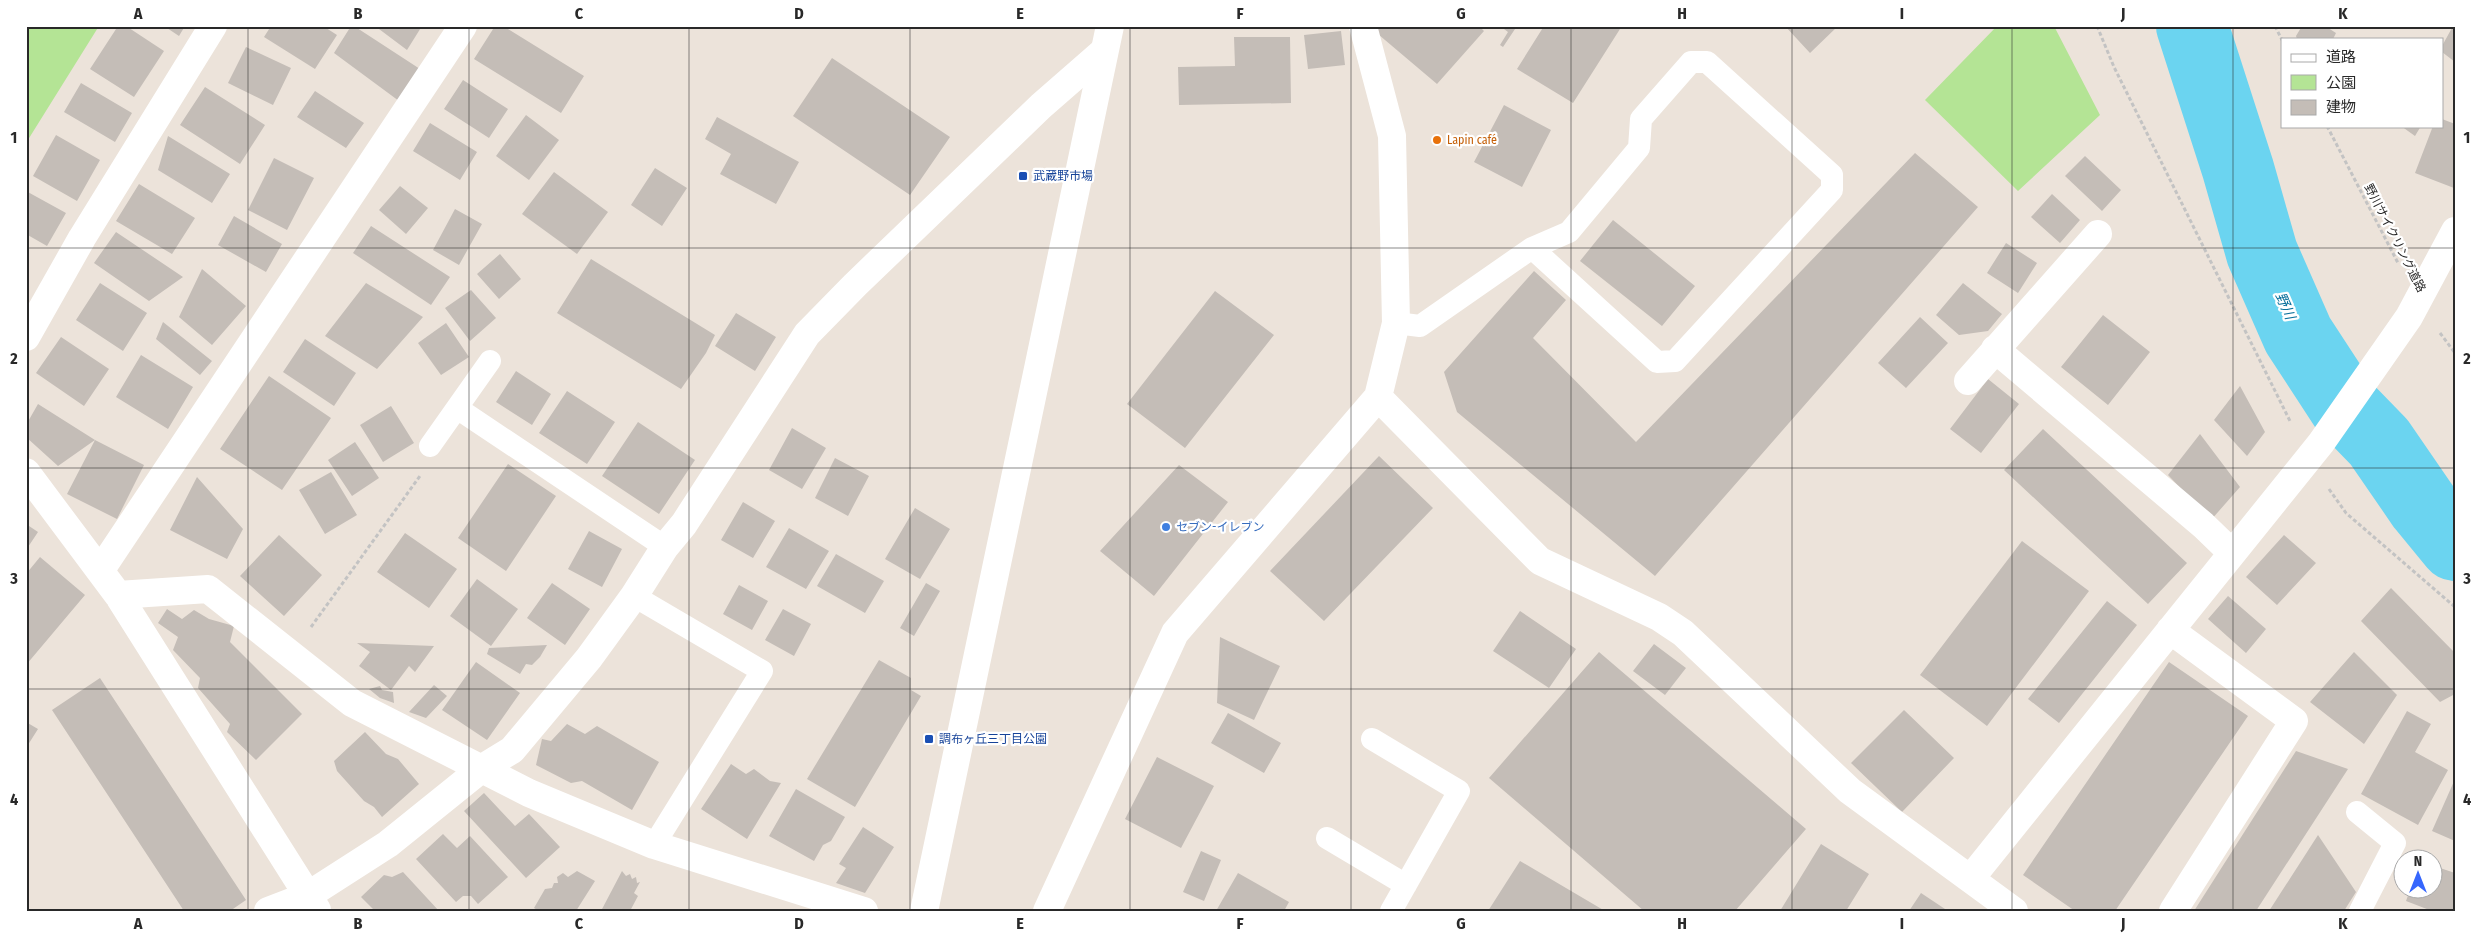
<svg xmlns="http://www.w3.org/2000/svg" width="2481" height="937" viewBox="0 0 2481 937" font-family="'Fira Sans Condensed','Noto Sans JP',sans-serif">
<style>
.green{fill:#b4e495}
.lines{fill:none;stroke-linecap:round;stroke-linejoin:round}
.river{stroke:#6bd4f0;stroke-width:72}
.building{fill:#c4bdb7}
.path{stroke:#c3c3c3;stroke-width:3;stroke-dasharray:4 2.5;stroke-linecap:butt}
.service{stroke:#fff;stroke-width:22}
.minor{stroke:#fff;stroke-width:28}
.tertiary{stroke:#fff;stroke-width:28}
.grid{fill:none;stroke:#292929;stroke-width:1;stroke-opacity:0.55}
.food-dot{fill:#e8710a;stroke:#fff;stroke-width:2}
.transit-dot{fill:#1a4fb4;stroke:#fff;stroke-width:2}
.shop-dot{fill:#3f7fe0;stroke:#fff;stroke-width:2}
.labels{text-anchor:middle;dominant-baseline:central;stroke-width:4.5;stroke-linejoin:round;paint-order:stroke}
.food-label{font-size:12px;fill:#c56008;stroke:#fff;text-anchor:start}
.transit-label{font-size:12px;fill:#164399;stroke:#fff;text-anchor:start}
.street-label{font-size:12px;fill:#292929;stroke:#fff}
.shop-label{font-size:12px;fill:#366cbe;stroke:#fff;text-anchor:start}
.water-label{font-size:14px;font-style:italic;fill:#0b719c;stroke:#fff}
.neatline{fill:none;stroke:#292929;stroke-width:2}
.grid-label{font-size:16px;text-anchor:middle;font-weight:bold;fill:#292929}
</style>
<rect width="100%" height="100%" fill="#ece3da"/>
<!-- green -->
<path class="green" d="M26,26h73l-73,117z
M1997,26h57l46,89 -82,76 -93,-91z"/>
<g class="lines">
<!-- river -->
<path class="river" d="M2192,26l46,143 24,84 36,82 47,72 34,35 44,64 32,39"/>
</g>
<!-- building -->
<path class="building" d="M118,26h8l38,25 -30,46 -44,-28z
M164,26h21l-6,10z
M271,26h52l14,9 -22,34 -51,-32z
M351,26h3l66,43 -21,32 -65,-48z
M375,26h47l-15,24z
M495,26h8l81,50 -23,37 -87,-54z
M1374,26h105l5,5 -47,53 -65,-55z
M1500,26h17l-14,21 -3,-2 8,-13z
M1544,26h72l4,3 -47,74 -56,-34z
M1785,26h53l-28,27z
M2302,26h23l11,7 -3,6h-36l-1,-3z
M2453,26h2v36l-13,-10v-6z
M1341,31l4,34 -37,4 -4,-34z
M1234,37h56l1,66 -112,2 -1,-38 57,-1z
M246,47l45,21 -18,37 -45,-22z
M832,58l118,79 -40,58 -117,-79z
M463,80l45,29 -19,29 -45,-29z
M81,83l51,30 -17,29 -51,-30z
M205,87l60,38 -25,39 -60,-39z
M315,91l49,32 -18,25 -49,-31z
M1504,105l47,25 -29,57 -48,-25z
M526,115l33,25 -30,40 -33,-24z
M717,117l82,45 -23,42 -56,-30 11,-20 -26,-15z
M2442,119l13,5 -1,64 -39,-15 18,-47h9z
M430,123l47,29 -17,28 -47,-29z
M2401,126h20l-6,10z
M56,135l44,25 -23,41 -44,-25z
M168,136l62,38 -18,29 -54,-33z
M1915,153l63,54 -323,369 -198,-164 -13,-40 90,-101 32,29 -33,38 103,104z
M2085,156l36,34 -19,21 -37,-35z
M274,158l40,20 -27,52 -39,-20z
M655,168l32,20 -25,38 -31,-21z
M554,172l54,40 -31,42 -55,-40z
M139,184l56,34 -23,36 -56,-33z
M400,186l28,22 -22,26 -27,-24z
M26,191l40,22 -19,33 -21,-12z
M2052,194l28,26 -20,23 -29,-26z
M455,209l27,15 -23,41 -26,-15z
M234,216l48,28 -16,28 -48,-27z
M1613,220l82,66 -33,40 -82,-65z
M371,226l79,51 -19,28 -78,-52z
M116,232l67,45 -34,24 -55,-38z
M2006,243l31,20 -19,30 -31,-20z
M500,254l21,25 -22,20 -22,-25z
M591,259l124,76 -9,18 -25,36 -124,-76z
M202,269l44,37 -34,39 -33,-28z
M100,283l47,30 -24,38 -47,-31z
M366,283l57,34 -46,52 -52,-33z
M1963,283l39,31 -14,17 -29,4 -23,-20z
M471,290l25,28 -26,23 -25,-33z
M1215,291l59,44 -89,113 -58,-44z
M736,313l40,24 -21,34 -40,-25z
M2103,315l47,37 -42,53 -47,-38z
M1920,317l28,26 -42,45 -28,-25z
M163,322l49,39 -12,14 -44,-36z
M446,323l23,34 -28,18 -23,-32z
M61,337l48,32 -25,37 -48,-33z
M305,339l51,34 -22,33 -51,-34z
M141,355l52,32 -25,42 -52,-32z
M516,371l35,23 -19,31 -36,-23z
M269,376l62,42 -49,72 -62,-41z
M1988,379l31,25 -38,49 -31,-24z
M2240,386l25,46 -18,24 -33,-36z
M567,391l48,31 -28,42 -48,-31z
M38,404l57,36 -37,26 -32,-29v-12z
M391,406l23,37 -31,19 -23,-37z
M638,422l57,38 -36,54 -57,-38z
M792,428l34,20 -24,41 -33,-19z
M2043,429l144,134 -39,41 -144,-134z
M2200,434l40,53 -29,33 -43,-45z
M95,440l49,25 -27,54 -50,-25z
M355,442l24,36 -27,18 -24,-36z
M1379,456l54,52 -109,113 -54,-50z
M835,458l34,18 -21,40 -33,-18z
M508,464l48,32 -50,75 -48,-33z
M1179,465l49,37 -74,94 -54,-45z
M331,472l26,43 -32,19 -26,-44z
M197,477l46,52 -16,30 -57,-29z
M743,502l32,19 -22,37 -32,-18z
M915,508l35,21 -30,50 -35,-20z
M26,524l12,8 -12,18z
M789,528l40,23 -23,38 -40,-22z
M589,531l33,18 -20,38 -34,-18z
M405,533l52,36 -28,39 -52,-36z
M279,535l43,40 -38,41 -44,-40z
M2284,535l32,28 -39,42 -31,-28z
M2022,541l67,50 -102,135 -67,-51z
M836,554l48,27 -19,32 -48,-27z
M40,557l45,38 -59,70v-91z
M477,579l41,30 -27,37 -41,-30z
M552,583l38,26 -25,36 -38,-27z
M926,583l14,8 -26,45 -14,-8z
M739,585l29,16 -16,29 -29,-16z
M2391,588l64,65v41l-15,8 -79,-81z
M2228,596l38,33 -20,24 -38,-34z
M2107,601l30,24 -78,98 -31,-24z
M167,609l15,10 12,-9 15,9 25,7 -4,16 72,72 -46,46 -29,-28 3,-8 -32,-36 2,-10 -27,-28 5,-13 -20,-14z
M783,609l28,15 -17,32 -29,-16z
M1520,611l56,38 -27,39 -56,-37z
M1220,637l60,29 -26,54 -37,-17z
M357,643l77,3 -19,26 -6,-6 -18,24 -32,-24 11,-14z
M1654,644l32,24 -21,27 -32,-24z
M547,645l-7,12 -8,8 -6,-1 -6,10 -33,-20 2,-6z
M1599,652l207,177 -71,82h-91l-155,-133z
M2354,652l43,43 -33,49 -54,-42z
M879,660l32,18v12l10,6 -66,111 -48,-28z
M476,662l44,31 -33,47 -45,-30z
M2169,662l79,54 -133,195h-40l-52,-36z
M100,678l146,222 -16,11h-46l-132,-201z
M434,685l13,11 -21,22 -17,-6z
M380,686l2,4 11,2 1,11 -14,-5 -11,-9z
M1904,710l50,48 -52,54 -51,-49z
M2407,711l24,13 -16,28 33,18 -30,55 -57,-31z
M1228,713l53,30 -17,30 -53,-30z
M26,722l12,7 -12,19z
M567,724l18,10 12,-8 62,36 -27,48 -50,-29 -11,2 -35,-18 6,-26 9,2z
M365,732l21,22 12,5 21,25 -37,33 -8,-10 -10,-6 -27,-30 -3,-10z
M2296,751l52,18 -92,142h-62z
M1157,757l57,29 -33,62 -56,-29z
M731,764l15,10 8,-5 16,12 11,2 -34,56 -46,-30z
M2455,779v62l-23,-10z
M796,789l49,28 -14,24 -8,4 -9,16 -45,-25z
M484,793l31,33 14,-12 31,33 -34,31 -62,-67z
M863,827l31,20 -29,46 -29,-10 10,-15 -7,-4z
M443,834l14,14 13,-12 38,41 -30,27 -7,-8h-8l-7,6 -40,-43z
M2318,835l38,57 -12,19h-75z
M1821,844l48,30 -23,37h-66z
M1201,851l20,9 -17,41 -21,-9z
M1520,861l85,50h-117z
M2434,866l21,7v38h-23l-26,-10 4,-11h24z
M577,871l18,10 -19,30h-37l-5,-3 11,-19 7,-1 2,-5h4l-1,-6 6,-4 5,4z
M622,871l4,5 4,-2 2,5 4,-2 1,6 3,-1 -6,11 4,3 -8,15h-29z
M403,872l36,39h-64l-14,-14 23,-22 8,2z
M1238,873l51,29 -5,9h-68z
M1921,893l24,16 -1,2h-35z"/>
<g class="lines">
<!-- path -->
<path class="path" d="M2097,26l17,41 177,356
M2275,26l7,14
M2327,126l71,137
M2440,333l15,20
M2329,489l17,24 109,94
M311,627l109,-151"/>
<!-- service -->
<path class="service" d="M1396,323l24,3 112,-78 37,-16 70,-84 2,-29 50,-57h16l125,113v15l-157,171 -18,1 -125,-114
M457,408l208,139
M430,446l60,-85
M634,596l128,75 -108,174
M1372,739l87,52 -68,120
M2357,812l38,31 -35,68
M1327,838l79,47"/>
<!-- minor -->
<path class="minor" d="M1363,26l29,110 4,187 -18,74 162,164 119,56 24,16 167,158 164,120
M26,337l56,-99 131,-212
M1995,349l208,176 29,28
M1968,381l130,-147
M26,472l92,123 199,315
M100,571l363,-545
M118,595l90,-6 144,114 177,90 125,52 210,66
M2170,630l124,91 -121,190
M1971,878l350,-435 88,-126 46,-86
M268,911l39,-15 81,-52 93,-75 31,-19 77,-92 45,-62 31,-49 19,-23 123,-190 48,-49 186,-179 63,-55
M1047,911l128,-278 203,-236"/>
<!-- tertiary -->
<path class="tertiary" d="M924,911l186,-885"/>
</g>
<!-- grid -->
<path class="grid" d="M248,26v885M469,26v885M689,26v885M910,26v885M1130,26v885M1351,26v885M1571,26v885M1792,26v885M2012,26v885M2233,26v885M26,248h2429M26,468h2429M26,689h2429"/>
<!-- markers -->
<circle class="food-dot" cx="1437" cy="140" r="5"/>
<g class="transit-dot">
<rect x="1018" y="171" width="10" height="10" rx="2.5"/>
<rect x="924" y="734" width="10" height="10" rx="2.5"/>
</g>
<circle class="shop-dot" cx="1166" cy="527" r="5"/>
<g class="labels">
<!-- food labels -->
<g class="food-label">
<text x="1447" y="140">Lapin café</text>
</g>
<!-- transit labels -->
<g class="transit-label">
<text x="1033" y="176">武蔵野市場</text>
<text x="939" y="739">調布ヶ丘三丁目公園</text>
</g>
<!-- street labels -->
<g class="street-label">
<text transform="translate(2395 238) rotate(63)">野川サイクリング道路</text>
</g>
<!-- shop labels -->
<g class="shop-label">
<text x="1176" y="527">セブン-イレブン</text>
</g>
<!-- water labels -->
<g class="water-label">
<text transform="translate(2285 306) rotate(66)">野川</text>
</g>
</g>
<!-- border -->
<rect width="2481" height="937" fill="none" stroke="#ffffff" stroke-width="55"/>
<!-- legend -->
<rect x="2281" y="38" width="162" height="90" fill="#ffffff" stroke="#a9a9a9"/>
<rect x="2291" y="54" width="25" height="8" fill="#ffffff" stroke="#a9a9a9"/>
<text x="2326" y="62" font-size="15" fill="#292929">道路</text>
<rect x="2291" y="75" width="25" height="15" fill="#b4e495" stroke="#a9a9a9"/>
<text x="2326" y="88" font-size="15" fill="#292929">公園</text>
<rect x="2291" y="100" width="25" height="15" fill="#c4bdb7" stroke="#a9a9a9"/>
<text x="2326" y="112" font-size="15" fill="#292929">建物</text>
<!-- north arrow -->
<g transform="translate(2418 874)"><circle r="24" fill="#ffffff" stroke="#a9a9a9"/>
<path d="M0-4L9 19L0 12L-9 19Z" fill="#3666fd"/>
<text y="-8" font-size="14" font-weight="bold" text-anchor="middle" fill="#292929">N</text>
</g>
<rect x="28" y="28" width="2426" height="882" class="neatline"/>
<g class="grid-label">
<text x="138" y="19">A</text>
<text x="358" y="19">B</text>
<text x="579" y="19">C</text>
<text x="799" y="19">D</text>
<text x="1020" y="19">E</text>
<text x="1240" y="19">F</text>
<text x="1461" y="19">G</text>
<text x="1682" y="19">H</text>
<text x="1902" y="19">I</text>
<text x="2123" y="19">J</text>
<text x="2343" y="19">K</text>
<text x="14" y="143">1</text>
<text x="2467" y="143">1</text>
<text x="14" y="364">2</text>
<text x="2467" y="364">2</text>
<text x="14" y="584">3</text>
<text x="2467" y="584">3</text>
<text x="14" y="805">4</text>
<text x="2467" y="805">4</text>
<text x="138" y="929">A</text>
<text x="358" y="929">B</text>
<text x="579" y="929">C</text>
<text x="799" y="929">D</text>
<text x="1020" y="929">E</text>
<text x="1240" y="929">F</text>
<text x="1461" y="929">G</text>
<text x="1682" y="929">H</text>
<text x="1902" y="929">I</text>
<text x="2123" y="929">J</text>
<text x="2343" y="929">K</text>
</g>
</svg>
